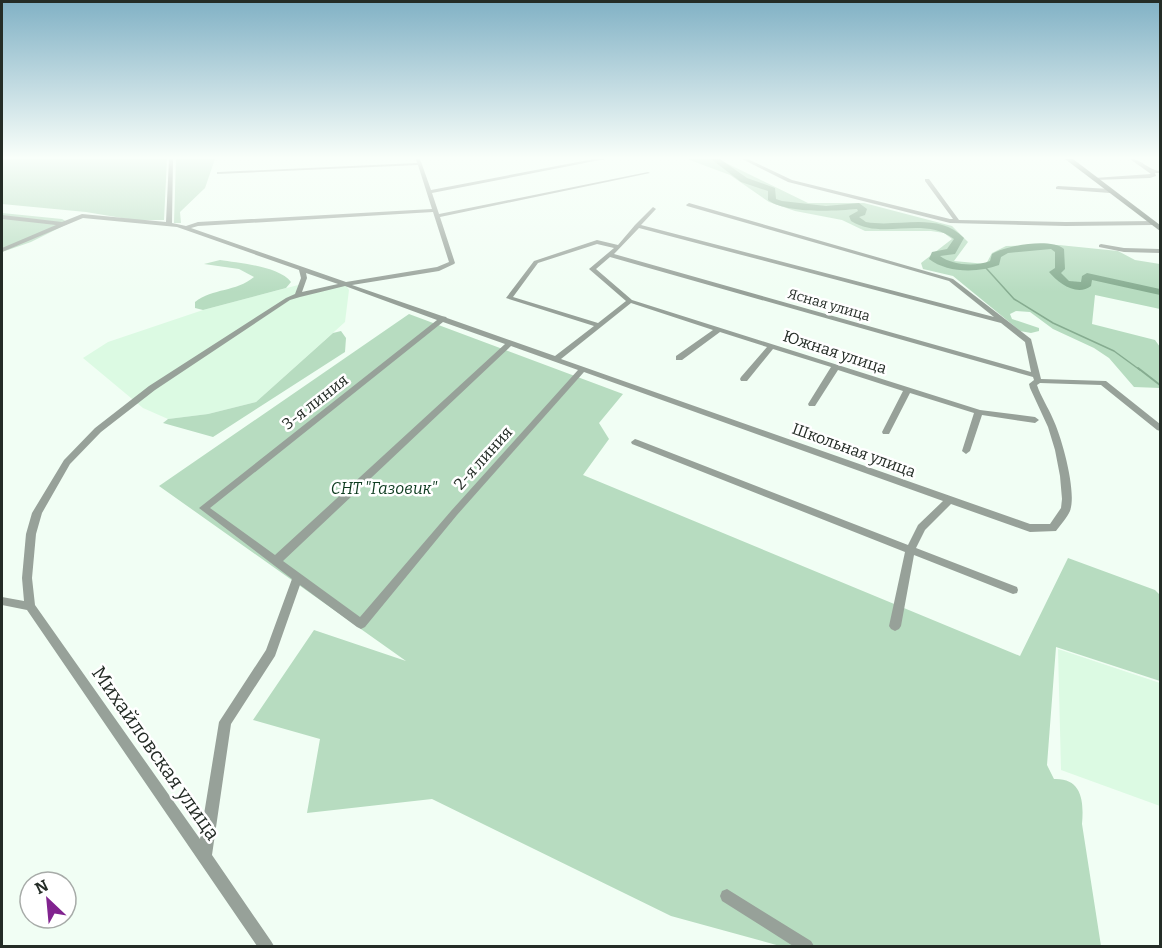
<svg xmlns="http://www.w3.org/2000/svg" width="1162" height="948" viewBox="0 0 1162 948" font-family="Bitter,serif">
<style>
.built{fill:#dcfae3}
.green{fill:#b7dcc0}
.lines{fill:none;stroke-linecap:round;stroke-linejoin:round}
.stream-far1{stroke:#86ac90;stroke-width:1.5}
.stream{stroke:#86ac90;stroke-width:2}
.river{fill:#86ac90;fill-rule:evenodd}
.street{fill:#97a199;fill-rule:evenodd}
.secondary{fill:#68766b;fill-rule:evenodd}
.labels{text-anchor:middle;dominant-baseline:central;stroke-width:5;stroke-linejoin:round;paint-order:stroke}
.far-street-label{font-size:14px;fill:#242c26;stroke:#fff}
.street-label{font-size:16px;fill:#242c26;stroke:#fff}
.park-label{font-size:16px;font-style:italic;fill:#0c3a1e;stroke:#fff}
.near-street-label{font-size:20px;fill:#242c26;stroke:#fff}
</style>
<rect width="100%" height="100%" fill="#f1fef4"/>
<!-- built -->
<path class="built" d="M302,284l-4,10 48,-9 3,5 -4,32 -89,80 -48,12 -40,5 -25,-11 -60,-50 25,-16 95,-32z
M1058,649l102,34v123l-99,-36z"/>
<!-- green -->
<path class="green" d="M2,159h165l-3,61h-30l-48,-8 -84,-8z
M176,159h39l-10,29 -25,24 1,11h-7z
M687,159h31l90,44h56l88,23 16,16 -14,19 32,3 6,-11 14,-7 53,-1 59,6 17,9 25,4v45l-65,-14 -3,29 63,16 5,7v41l-26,-1 -25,-29 -15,-10 -41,-19 -23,-17 -14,-1 -6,3 2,5 27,9v3l-8,2 -11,-2 -67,-55 -30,-7 -2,-6 31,-24 -8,-6 -13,-2h-66l-23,-11 -47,-9 -26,-9 -39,-27z
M2,213l60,6 7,4 -38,19 -29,10z
M220,260c18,3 59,6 71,22l-5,6 -83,22 -8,-2v-6c18,-14 41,-10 59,-25l-15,-8 -35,-5z
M409,314l214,80 -24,29 10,16 -26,36 437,181 48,-98 87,32 5,5v86l-104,-34 -9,118 7,14c28,-1 30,22 28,45l19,122h-321l-109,-30 -239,-117 -125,14 13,-74 -67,-19 61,-90 92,31 -247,-175z
M341,331l5,7 -1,14 -132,85 -50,-14 5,-4 40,-5 48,-12 77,-69z"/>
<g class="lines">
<!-- stream-far1 -->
<path class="stream-far1" d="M986,268l28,31 39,24 61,28 26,19"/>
<!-- stream -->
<path class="stream" d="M1138,368l22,17"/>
<!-- river -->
<path class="river" d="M711,159h9l27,19 28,10 1,11 6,2 44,5 33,-3 8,6 -2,6 -6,2 7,5c33,6 71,-11 98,16l-9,16 -15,2c12,9 35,11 50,5l2,-7c15,-9 59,-16 72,-5l1,20 -4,4 8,8 12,1 1,-6 5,-3 73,16v6l-68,-15 -1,6c-14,11 -33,-3 -42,-14l6,-4v-16l-4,-3 -43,4 -7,4 -2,8c-21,8 -52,8 -70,-6l3,-7 15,-3 7,-10c-32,-24 -71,2 -103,-18l-2,-5 9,-5 -1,-2c-23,2 -70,5 -89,-9v-9l-27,-9z"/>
<!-- street -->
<path class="street" d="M169,159h4l-1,64 14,3 12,-4 234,-13 -14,-44 -201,9v-2h2l198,-9 -1,-4h4l11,31 163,-31h11l-173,34 7,21 209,-42 2,1 -210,44 15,46 -1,1 -15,7 -87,14 90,31 4,1 1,1 108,38 39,-30 -88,-28 28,-37 63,-21 21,5 17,-20 18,-18 3,2 -15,16 353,92 -45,-36 -262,-75 -1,-1 3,-2 264,76 78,60 10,40 65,2 54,43v7l-3,-1 -56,-45 -61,-2 -3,2c4,12 11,22 16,34 9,19 24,73 17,92 -3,7 -9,13 -14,20l-26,1 -79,-28 -26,26 -9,18 101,39 1,3 -1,3 -4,1 -99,-39 -13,71 -2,3 -4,2 -4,-2 -2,-3 16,-74 -273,-108 -1,-2 4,-3 3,1 270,105 10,-20 25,-24 -359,-129 -127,143 -92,112 -4,2 -4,-2 -57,-42 -25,71 -44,68 -19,131 59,86 3,5h-17l-230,-336 -25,-5v-8l22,4 -2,-23 4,-44 6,-21 32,-53 31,-32 54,-42 137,-88 9,-4 6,-16 -2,-8 -122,-43 -94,-9 -81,34v-4l54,-23 -54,-6v-4l60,7 20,-8 84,8zM433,212l16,50 -12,5 -91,15 -155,-54 7,-2zM639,228l362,95 24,19 6,30 -417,-118zM597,244l17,4 -25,21 37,32 -28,22 -85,-26 25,-34zM610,257l423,120 1,3 -5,4 1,4 18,39 7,23 5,26 2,23 -1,9 -11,16h-20l-469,-165 70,-56 82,27 -37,26v4h6l38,-28 47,15 -26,30 -1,2 1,2h6l26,-32 58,18 -23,37 1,2h6l23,-36 65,21 -21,41 1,2h6l21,-41 64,20 -12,38 4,3 4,-3 12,-36 53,8 4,-3 -4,-3 -55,-7 -348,-110 -36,-31zM306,273l32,11 -36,8 5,-14zM345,286l92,34 -238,188 93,71 -26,71 -47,72 -19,117 -165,-234 -3,-27 4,-44 6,-21 28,-49 31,-32 54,-42 135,-90 10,-3zM443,322l62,22 -230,211 -65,-47zM511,346l67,24 -127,141 -91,106 -77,-56z
M742,159h6l44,21 158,39h3l-28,-38v-2h4l30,41 107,2 87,-1 3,2 -3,2 -87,1 -116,-3 -162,-41z
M1130,159c12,0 18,11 30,12v2h-5l1,3 -6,2 -56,2 -2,-1 2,-1 57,-4z
M1058,186l52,3 3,2 -3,2 -54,-4v-2z
M1101,244l23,4 36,1v4l-36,-1 -25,-5v-2z
M727,889l84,52 3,5h-21l-71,-45 -2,-5 2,-5z"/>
<!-- secondary -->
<path class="secondary" d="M1065,159h8l87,66v6z"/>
</g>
<!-- sky -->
<linearGradient id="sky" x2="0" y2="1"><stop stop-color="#81b1c5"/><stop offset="0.54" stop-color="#f9fffa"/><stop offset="1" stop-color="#f9fffa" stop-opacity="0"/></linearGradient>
<rect width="1162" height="292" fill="url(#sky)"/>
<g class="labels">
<!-- far-street labels -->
<g class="far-street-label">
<text transform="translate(829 305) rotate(16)">Ясная улица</text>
</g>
<!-- street labels -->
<g class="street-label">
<text transform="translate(835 352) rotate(18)">Южная улица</text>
<text transform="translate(315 402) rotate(-38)">3-я линия</text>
<text transform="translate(854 450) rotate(20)">Школьная улица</text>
<text transform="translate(483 458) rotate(-48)">2-я линия</text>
</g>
<!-- park labels -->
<g class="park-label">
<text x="384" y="488">СНТ "Газовик"</text>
</g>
<!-- near-street labels -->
<g class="near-street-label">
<text transform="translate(156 753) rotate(55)">Михайловская улица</text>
</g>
</g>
<!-- border -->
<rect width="1162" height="948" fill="none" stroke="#242c26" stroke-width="6"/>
<!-- north arrow -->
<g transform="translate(48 900) rotate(334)"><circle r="28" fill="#ffffff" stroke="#a7aba8" stroke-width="1.5"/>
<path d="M0-4.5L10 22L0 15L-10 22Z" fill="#81238f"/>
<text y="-9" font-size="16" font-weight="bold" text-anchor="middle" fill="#242c26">N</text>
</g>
</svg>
